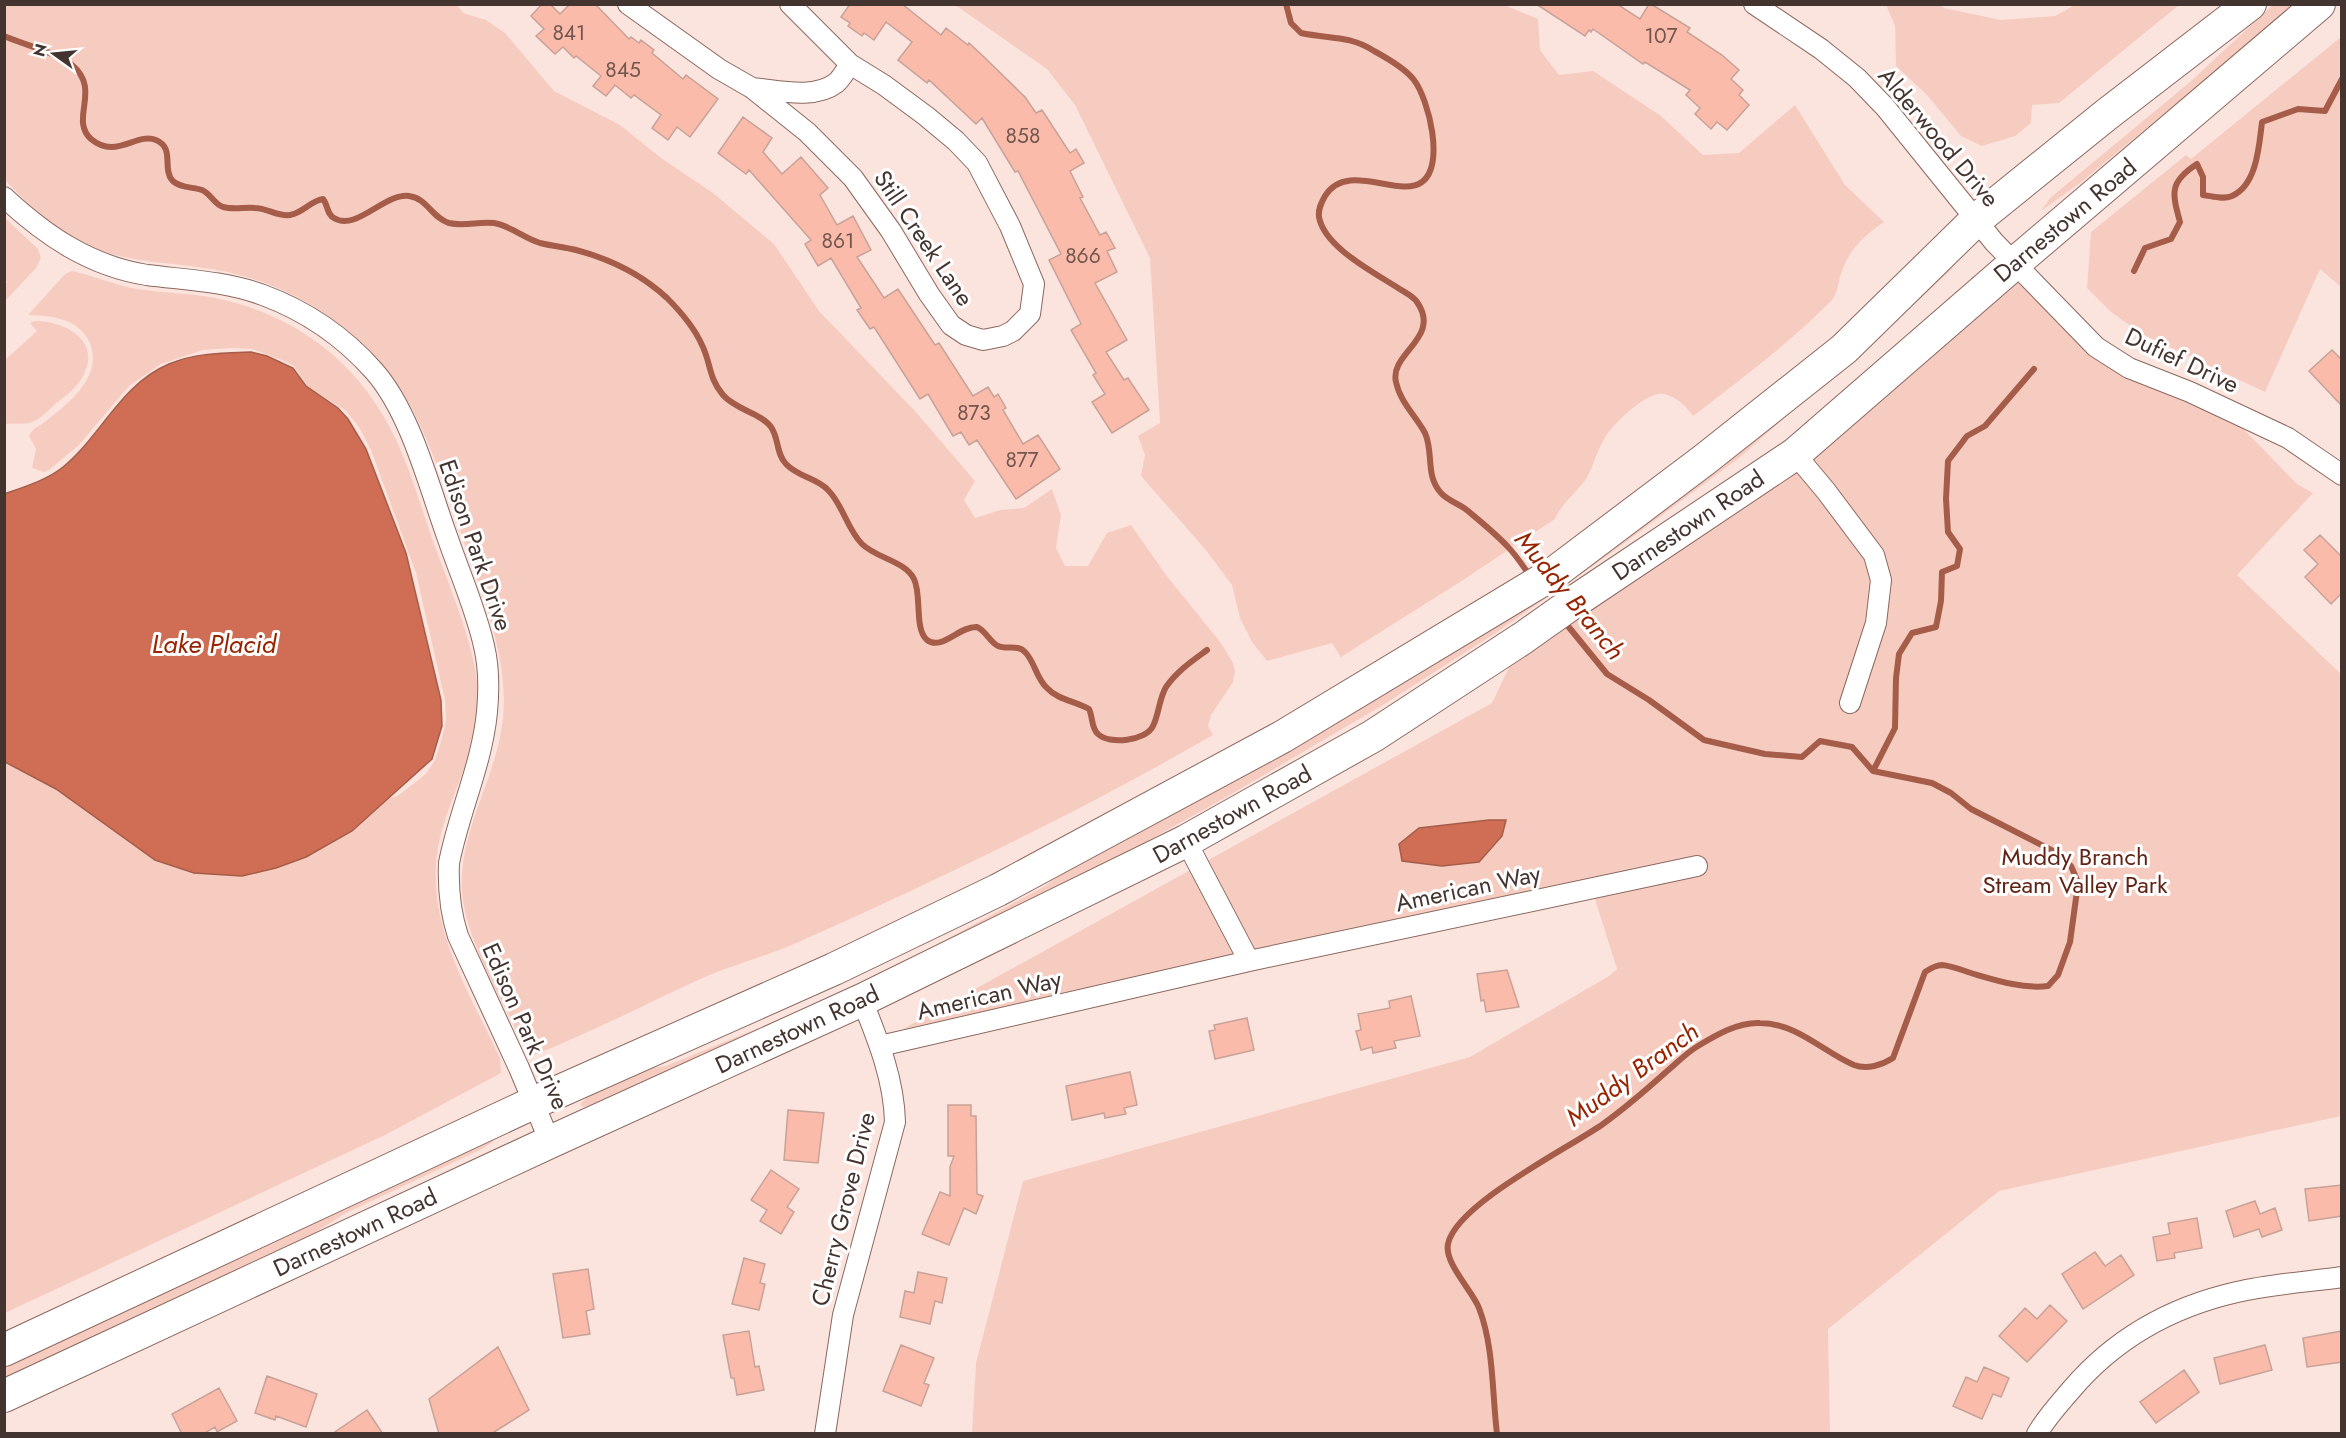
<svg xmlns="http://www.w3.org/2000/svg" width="2346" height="1438" viewBox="0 0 2346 1438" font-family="Jost,sans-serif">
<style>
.green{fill:#f6ccc1}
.water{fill:#cf6e55;stroke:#a55d4a;stroke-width:1.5}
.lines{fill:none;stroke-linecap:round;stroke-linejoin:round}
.stream{stroke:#a55d4a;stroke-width:6}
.building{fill:#fabbaa;stroke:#c7a298;stroke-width:1.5}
.minor-casing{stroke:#8b685f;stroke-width:22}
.primary-casing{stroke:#8b685f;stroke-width:34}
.minor{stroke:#fff;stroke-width:20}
.primary{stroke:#fff;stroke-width:32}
.labels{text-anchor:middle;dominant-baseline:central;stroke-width:6;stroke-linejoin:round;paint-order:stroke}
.number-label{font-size:21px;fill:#72564e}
.street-label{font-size:24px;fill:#443430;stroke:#fff}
.park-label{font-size:24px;fill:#622314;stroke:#fff}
.water-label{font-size:26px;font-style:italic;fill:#982300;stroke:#fff}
</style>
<rect width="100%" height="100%" fill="#fce4de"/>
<!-- green -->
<path class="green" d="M5,5h452l6,8 23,7 19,13 49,58 66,34 41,33 52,35 61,51 45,67 96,100 60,70 -11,19 11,18 25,-8 24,-2 28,-19 9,26 -5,33 9,18h23l19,-33 24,-8 35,50 55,68 12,20 2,8 -2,11 -22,33 -3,11 5,9c-132,76 -270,143 -410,205 -32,15 -66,23 -98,37 -58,26 -114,56 -174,79l-9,-14c-21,-44 -56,-102 -60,-150 -4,-61 35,-114 41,-174 6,-63 -22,-125 -42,-185 -15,-41 -28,-84 -49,-124 -12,-22 -30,-47 -48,-64 -41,-39 -93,-66 -148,-75 -43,-8 -84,-6 -125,-23 -34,-14 -61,-41 -86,-67z
M955,5h549l34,14 2,31 19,25 34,-4 68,45 42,39 36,-2 56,-48 50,80 39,37c-19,13 -36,28 -43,52 -3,8 -3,19 -9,26 -42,43 -91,79 -139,116 -7,-10 -16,-19 -29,-22 -17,-3 -50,29 -58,42 -9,13 -12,30 -20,43 -10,14 -24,24 -31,40l-95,63 -119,75 -9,-14 -65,18 -15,-19 -12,-24 -8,-33 -27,-36 -64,-73 4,-21 -7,-19 22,-13 -10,-165 -75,-153 -28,-36z
M1886,5h55l3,3 57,12 54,-4 20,-11h104l-120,98 -27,2 -1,18 -16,13 -33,10 -21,-10 -34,-41 -31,-29 -1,-40z
M2273,5h23l-216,178 -39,28 9,-13 140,-116z
M2341,37v250l-21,-18 -55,123 -123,-58 -31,-22 -24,-24 4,-56 95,-77 5,4z
M5,218l33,31 3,9 -5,10 -30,32h-2l1,-15 2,-3 -3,-4z
M2015,263l114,105 90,36 78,80 16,9 -76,82 104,99v442l-342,75 -171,138 2,104h-858l4,-70 47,-182 447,-124 139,-81 8,-7 -28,-89 -686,149 589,-326 31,-65 272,-184z
M1954,267l-35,33 -88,71 -39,40 -53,47 -132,98 -113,78 -111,71 -160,94 -99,55 -225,111 146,-79 28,-21 343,-202 524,-389z
M72,271c22,5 43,14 65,18 26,4 53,4 78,9 71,14 133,56 169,119 22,37 34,81 48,121 15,43 47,115 46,160 0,51 -21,82 -35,129 -26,83 23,159 57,231l1,15 -116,62 -380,178 -1,-551 52,27 21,14 165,73 34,-8 30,-11 45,-26 39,-33 9,-3 27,-21 9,-14 7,-22 4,-18 -1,-20 -29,-127 -45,-123 -12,-23 -14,-17 -36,-22 -15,-22 -12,-6 -30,-11 -21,-1 -28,2 -42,14 -32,22 -50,59 -30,25 -5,2 -12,-4 4,-19 -7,-13c2,-7 11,-10 17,-15 23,-18 59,-46 43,-80 -12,-23 -37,-25 -61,-26l37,-41z
M35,321c32,0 68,21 47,57 -8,13 -18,19 -28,27 -6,6 -14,14 -22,17 -8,3 -19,1 -27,2v-64l32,-29 -7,-8z
M758,1028v3l-147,69 -28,7 -3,-3 17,-15 41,-19 28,-4z
M490,1139l4,2 -12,8 -138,65 -43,28 -296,141 -1,-19z"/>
<!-- water -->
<path class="water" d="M251,352l16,4 26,12 13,18 32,22 10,11 18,30 40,104 35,147 1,26 -10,33 -80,72 -46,26 -30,11 -34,8 -48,-3 -39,-13 -99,-71 -51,-27 -1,-268c20,-7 43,-14 59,-27 38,-31 58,-83 106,-103 26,-11 53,-11 82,-12z
M1489,820h17l-4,16 -23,26 -37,4 -40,-5 -3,-17 20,-16z"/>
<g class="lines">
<!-- stream -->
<path class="stream" d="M1286,4l5,19 10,10c27,6 48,2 73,18 13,7 31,17 40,29 15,20 31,86 8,102 -23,17 -75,-22 -97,14 -4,7 -7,13 -6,21 5,30 56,56 79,71 6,4 15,8 19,14 25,36 -28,51 -21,80 4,20 20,34 29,51 9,20 0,43 16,60 7,8 19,11 27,18 13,11 28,23 40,36 8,8 15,19 22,29
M4,36c18,8 54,17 68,29 30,25 -3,54 19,74 25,21 45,-7 65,1 19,8 6,28 16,40 6,8 22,7 30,10 9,4 12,14 21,17 11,3 21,0 32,1 12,0 23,9 35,7 13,-2 20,-14 33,-16 5,6 4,16 11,19 22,14 50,-25 75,-22 18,2 23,22 40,27 15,4 30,-2 45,0 17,3 30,15 46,20 12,3 24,4 36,7 34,9 64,23 91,48 13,13 27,29 35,47 9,18 6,32 21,50 13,15 38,18 48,32 8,11 5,27 15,37 12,13 31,14 42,26 15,15 19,39 34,54 14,14 43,17 52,35 8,16 0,50 13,61 15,11 32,-14 50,-13 9,4 12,14 21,19 9,4 20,-2 27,6 10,10 11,26 22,36 11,12 28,13 42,21 4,8 2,19 9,25 11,11 48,7 55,-8 6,-12 6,-27 13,-39 11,-16 26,-26 41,-37
M2134,271l11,-23 26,-9 9,-17c-8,-29 -11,-40 17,-58l6,13v18c9,1 20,5 29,1 25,-11 27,-50 30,-74l36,-13 27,2 17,-32
M1873,771l22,-43 1,-50 3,-24 13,-21 24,-6 5,-26 1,-29 15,-6 3,-17 -12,-17 -2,-33 2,-38 19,-25 18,-10 49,-57
M1497,1434c-5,-41 -3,-87 -18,-126 -7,-18 -35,-45 -31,-64 8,-40 121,-96 155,-120 22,-16 43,-34 63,-52 10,-8 20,-19 32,-26 18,-11 40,-24 62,-23 37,0 63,29 94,42 13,5 28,0 39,-7l32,-86c6,-4 11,-7 17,-7 11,1 22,6 32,9 24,7 50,15 74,12l10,-11 12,-33 7,-51v-11l-6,-14 -12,-12 -88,-45 -20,-16 -19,-10 -59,-12 -21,-24 -32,-6 -18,16 -37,-3 -61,-14 -55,-40 -42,-26 -44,-54"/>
</g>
<!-- building -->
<path class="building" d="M542,4h8l10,10 10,-10h25l34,35 2,-2 8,6 2,-3 13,10 -2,3 31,26 3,-4 32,24 -28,38 -13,-10 -9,13 -16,-12 9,-13 -27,-20 -3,3 -16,-13 -9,11 -13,-10 8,-10 -25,-20 -2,2 -11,-11 -8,7 -19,-18 8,-7 -13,-13z
M850,4h52l39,31 5,-7 22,17 1,-2 15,14 41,40 11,16 6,-3 28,43 6,-4 8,14 -14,8 13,26 -3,1 20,37 6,-3 9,16 -8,3 10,21 -22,11 32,57 -21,12 18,28 4,-2 21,32 -37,23 -20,-31 13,-8 -12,-19 3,-2 -25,-43 10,-6 -32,-64 12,-6 -43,-83 -3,1 -33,-54 -6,6 -47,-44 -2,3 -29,-23 14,-18 -26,-20 -12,18 -10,-7 -2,3 -14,-10 2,-3 -9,-6z
M1536,4h81l23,15 9,-15h2l39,24 -3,4 35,23 17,15 -8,9 12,11 -4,5 10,10 -22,25 -10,-8 -6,7 -16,-15 5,-6 -14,-13 4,-5 -45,-28 -2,2 -50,-35 -2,3 -2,-2 -4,6z
M743,117l29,21 -9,14 19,22 19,-17 27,31 -8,7 17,30 16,-9 18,34 -14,7 27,41 14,-9 37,56 4,-2 34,53 15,-9 6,10 4,-3 8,14 -3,2 20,34 15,-9 22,34 -44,30 -39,-59 -8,5 -8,-13 -8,4 -25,-42 -8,5 -46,-72 -4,2 -13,-19 4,-2 -30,-50 -13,8 -13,-22 6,-4 -62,-70 -3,4 -28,-21z
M2332,350l10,10v46l-33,-35z
M2320,535l22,22v36l-11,11 -26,-27 13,-13 -14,-14z
M1507,970l12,37 -33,5 -2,-12 -3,1 -4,-27z
M1411,996l9,40 -26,5 2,7 -23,5 -1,-6 -11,3 -5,-19 5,-1 -3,-16 32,-6 -1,-7z
M1247,1018l7,32 -39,9 -6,-28 6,-1 -1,-5z
M1130,1072l7,33 -13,3 2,6 -21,4 -1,-5 -32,7 -6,-34z
M948,1105h23v11h5l1,78 6,2 -7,18 -12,-6 -15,37 -27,-11 18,-42 10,4v-29l4,-11h-6z
M788,1110l36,3 -6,50 -34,-3z
M771,1170l28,19 -12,18 7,5 -13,22 -21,-13 7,-11 -16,-10z
M2342,1185v31l-33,5 -4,-32z
M2255,1201l5,13 15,-6 7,22 -20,7 -3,-8 -25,8 -8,-26z
M2197,1218l5,30 -28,5 1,5 -18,3 -4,-24 17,-3 -2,-11z
M2095,1252l10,14 16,-11 13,20 -51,34 -21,-35z
M744,1258l21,6 -5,19 5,1 -6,26 -27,-6z
M588,1269l6,40 -8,2 4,23 -27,4 -10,-64z
M918,1272l29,6 -5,25 -7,-2 -5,23 -30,-7 5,-26 9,2z
M2050,1305l17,16 -40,41 -28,-26 26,-28 12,11z
M749,1331l6,36 4,-1 5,24 -27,5 -3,-17h-3l-8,-43z
M2342,1331v31l-35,5 -4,-29z
M901,1345l33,13 -10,25 5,2 -8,21 -38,-15z
M2265,1345l7,25 -52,14 -6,-26z
M498,1347l31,63 -38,24h-52l-10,-35z
M1984,1367l25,11 -8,19 -8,-3 -11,25 -29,-13 13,-29 11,5z
M2184,1370l15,22 -43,31 -16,-21z
M267,1376l50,18 -11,33 -30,-11 -1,4 -20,-7z
M219,1388l18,33 -20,11 -2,-5 -12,7h-21l-10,-20z
M367,1410l16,24h-51z"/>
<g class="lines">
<!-- minor casing -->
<g class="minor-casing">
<path id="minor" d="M628,4l91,65 33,19 55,44 46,46 38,53 38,63 22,31 15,10 17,5 20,-4 10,-5 17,-17 4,-30 -24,-58 -33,-63 -21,-22 -30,-25 -42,-31 -34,-21 -60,-60
M1754,4l67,45 36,29 28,29 109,135 102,105 33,21 61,24 98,46 54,37
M752,88c25,2 62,12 84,-5 5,-4 10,-13 14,-19
M4,197c42,39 86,69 143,78 39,5 78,6 116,20 43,16 81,42 111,76 37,42 55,116 74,168 12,35 28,71 36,107 5,21 5,45 3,66 -5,52 -28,100 -38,151 -1,25 1,49 9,73l61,132 31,74
M1795,454l31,37 48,64 7,25 -5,43 -26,80
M1186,841l63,120
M880,1046l369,-85 448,-95
M825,1434l18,-119 52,-193c-1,-43 -17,-82 -33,-122
M2037,1434c9,-16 22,-30 34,-44 44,-52 100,-83 166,-98 34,-8 70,-10 105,-15"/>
</g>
<!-- primary casing -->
<g class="primary-casing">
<path id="primary" d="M4,1350l529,-247 301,-134 164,-79 284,-153 272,-164 150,-113 140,-111 132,-129 130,-105 144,-111
M4,1396l546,-254 312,-142 324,-159 187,-105 150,-98 48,-34 224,-150 220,-191 304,-259"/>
</g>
<!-- minor -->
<use href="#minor" class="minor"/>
<!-- primary -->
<use href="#primary" class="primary"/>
</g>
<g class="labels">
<!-- number labels -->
<g class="number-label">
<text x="569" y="33">841</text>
<text x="1661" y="36">107</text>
<text x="623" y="70">845</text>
<text x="1023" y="136">858</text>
<text x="838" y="241">861</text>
<text x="1083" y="256">866</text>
<text x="974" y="413">873</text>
<text x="1022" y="460">877</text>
</g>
<!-- street labels -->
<g class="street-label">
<text transform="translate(1939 137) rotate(50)">Alderwood Drive</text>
<text transform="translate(2065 220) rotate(-40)">Darnestown Road</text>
<text transform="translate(924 238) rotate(56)">Still Creek Lane</text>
<text transform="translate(2182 360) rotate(25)">Dufief Drive</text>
<text transform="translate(1688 525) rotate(-34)">Darnestown Road</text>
<text transform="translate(476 545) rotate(71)">Edison Park Drive</text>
<text transform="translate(1232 814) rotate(-29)">Darnestown Road</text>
<text transform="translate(1468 888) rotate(-12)">American Way</text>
<text transform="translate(989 995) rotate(-13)">American Way</text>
<text transform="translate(526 1026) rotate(66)">Edison Park Drive</text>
<text transform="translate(797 1029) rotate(-25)">Darnestown Road</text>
<text transform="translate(843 1209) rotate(-76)">Cherry Grove Drive</text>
<text transform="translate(355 1232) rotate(-25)">Darnestown Road</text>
</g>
<!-- park labels -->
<g class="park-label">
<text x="2075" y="856">Muddy Branch<tspan x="2075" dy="28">Stream Valley Park</tspan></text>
</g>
<!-- water labels -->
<g class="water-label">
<text transform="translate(1570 595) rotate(51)">Muddy Branch</text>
<text x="214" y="644">Lake Placid</text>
<text transform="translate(1632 1074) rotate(-36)">Muddy Branch</text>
</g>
</g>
<!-- border -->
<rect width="2346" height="1438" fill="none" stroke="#443430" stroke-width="12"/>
<!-- north arrow -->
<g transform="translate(54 54) rotate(285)" stroke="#ffffff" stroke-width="4.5" paint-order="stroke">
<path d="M0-4.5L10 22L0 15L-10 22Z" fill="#443430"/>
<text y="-9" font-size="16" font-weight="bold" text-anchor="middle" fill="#443430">N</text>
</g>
</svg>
